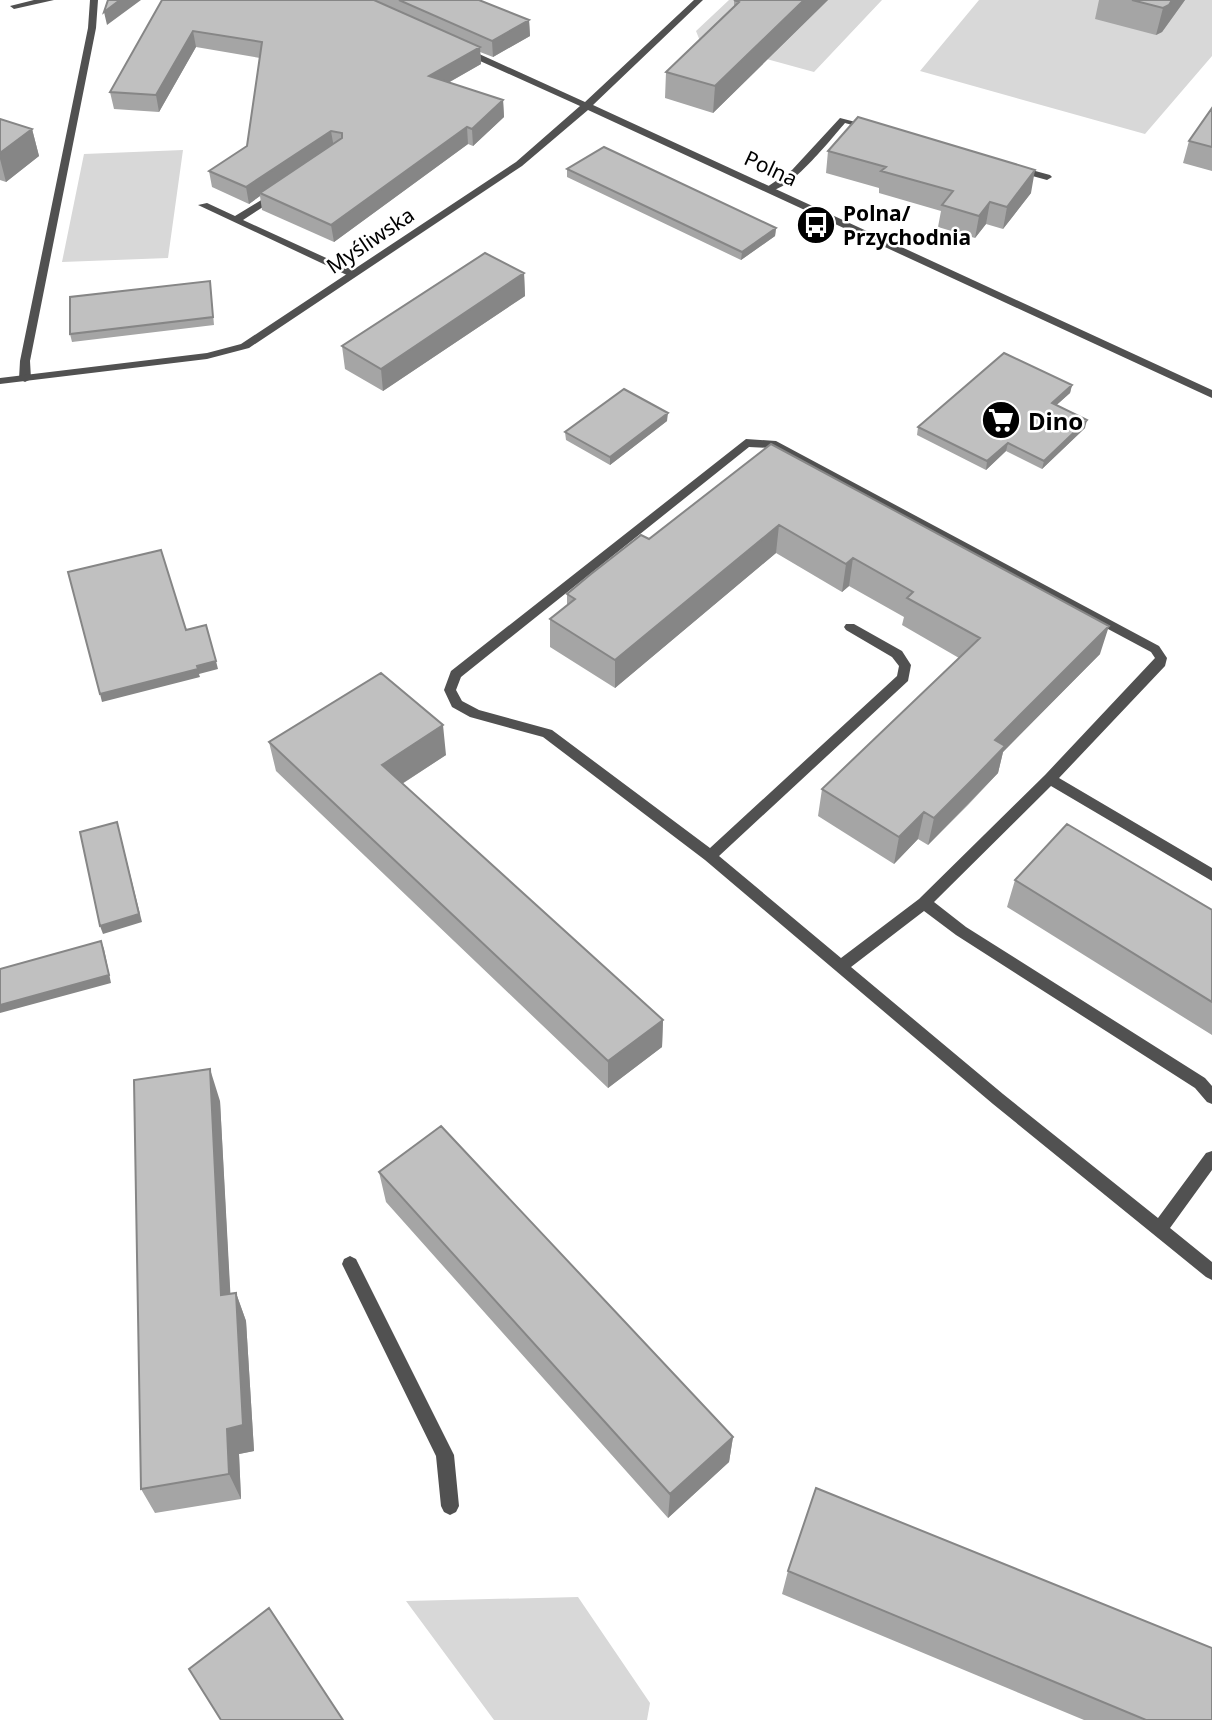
<svg xmlns="http://www.w3.org/2000/svg" width="1212" height="1720" viewBox="0 0 1212 1720" font-family="'Noto Sans',sans-serif">
<style>
.green{fill:#d8d8d8}
.lines{fill:none;stroke-linecap:round;stroke-linejoin:round}
.lane{fill:#515151;fill-rule:evenodd}
.street{fill:#515151;fill-rule:evenodd}
.wall{fill:#a5a5a5}
.shaded-wall{fill:#868686}
.building{fill:#c0c0c0;stroke:#868686;stroke-width:2}
.labels{text-anchor:middle;dominant-baseline:central;stroke-width:5;stroke-linejoin:round;paint-order:stroke}
.far-street-label{font-size:21px;fill:#000;stroke:#fff}
.far-poi-label{font-size:21px;font-weight:bold;fill:#000;stroke:#fff;text-anchor:start}
.poi-label{font-size:24px;font-weight:bold;fill:#000;stroke:#fff;text-anchor:start}
</style>
<rect width="100%" height="100%" fill="#fff"/>
<!-- green -->
<path class="green" d="M729,0h153l-68,72 -114,-31 -4,-10z
M979,0h233v56l-67,78 -225,-63z
M183,150l-15,108 -106,4 22,-108z
M578,1597l72,106 -3,17h-153l-88,-119z"/>
<g class="lines">
<!-- lane -->
<path class="lane" d="M34,0h20l-40,9 -4,-3z
M90,0h8l-2,28 -66,333 1,18 -6,3 -6,-3 1,-18 68,-333z
M840,118l35,9 -5,3 -25,-7c-15,17 -56,70 -78,68v-4l25,-17z
M1017,166l33,9 2,2 -5,3 -33,-9 -2,-2z
M276,191l5,3 -1,2 -37,24 114,52v4h-8l-151,-71 9,-2 28,13z
M746,439l30,2 383,205 8,12 -2,8 -106,112 153,90v13l-161,-95 -117,116 32,25 239,151 7,8v18l-5,-2 -12,-14 -239,-153 -32,-24 -73,56 152,127 155,124 48,-65 6,-2v19l-42,58 42,34v18l-6,-3 -213,-173 -288,-244 -162,-123 -73,-20 -18,-10 -8,-17 7,-19zM749,447l21,1 381,204 4,6 -110,117 -126,124 -78,59 -122,-102 189,-175 3,-16 -9,-14 -48,-27h-8l-2,3 2,3 46,27 7,9 -2,10 -187,172 -158,-118 -73,-20 -17,-9 -6,-11 5,-13z
M350,1256l6,3 98,196 5,51 -3,6 -6,3 -6,-3 -3,-6 -5,-50 -94,-192 2,-5z"/>
<!-- street -->
<path class="street" d="M694,0h9l-110,105 619,285v8l-624,-288 -66,56 -273,182 -42,11 -207,25v-6l207,-25 34,-9 275,-182 64,-56 -120,-54v-4h6l119,54z"/>
</g>
<!-- wall -->
<path class="wall" d="M162,0h317l50,20 1,16 -37,21 -13,-5 1,12 -33,19 55,17 1,17 -31,29 -5,-2 -134,98 -72,-32 -2,-14 -11,8 -37,-17 -3,-16 38,-25 13,-88 -64,-11 -37,65 -45,-3 -4,-17z
M734,0h94l-115,113 -48,-15 1,-26 68,-66z
M1099,0h86l-23,32 -6,3 -61,-16z
M1212,108v63l-29,-8 6,-22z
M0,119l32,10 7,27 -33,26 -6,-2z
M828,151l203,42 -28,36 -17,-5 -11,14 -37,-11 3,-16 -62,-18v-5l-53,-15z
M567,169l209,59 -1,8 -34,24 -174,-83z
M524,273l1,23 -142,95 -38,-22 -3,-23z
M210,281l4,44 -142,17 -2,-8z
M1072,385l-2,8 -14,12 29,23 -43,41 -36,-18 -20,19 -69,-35 1,-8z
M667,421l-57,44 -44,-25 -1,-8z
M771,444l329,210 -97,98 -5,21 -30,32 -40,40 -10,-6 -24,25 -76,-48 4,-27 137,-131 -57,-33 2,-8 -55,-31 -7,6 -66,-39 -161,135 -65,-41v-28l17,-14v-11l82,-55z
M269,742l177,13 -44,29 261,236 -1,27 -54,41 -332,-317z
M1015,880l197,30v125l-205,-128z
M220,1101l10,193 6,-1 10,28 8,130 -15,3 2,45 -86,14 -14,-24z
M379,1172l354,265 -4,25 -61,56 -282,-316z
M788,1571l424,149h-128l-302,-126z"/>
<!-- shaded-wall -->
<path class="shaded-wall" d="M120,0h21l-34,25 -3,-13z
M804,0h24l-115,113 2,-27z
M1172,0h13l-23,32 -6,3 7,-27z
M529,20l1,16 -37,21 -1,-16z
M193,31l3,16 -37,65 -3,-17z
M480,47l1,17 -51,29 -1,-17z
M503,100l1,17 -31,29 -1,-17z
M467,127l1,17 -134,98 -3,-17z
M32,129l7,27 -33,26 -6,-23v-6z
M331,131l3,17 -74,45v3l-11,8 -3,-17z
M1035,170l-4,23 -28,36 4,-22z
M990,202l-4,22 -11,14 4,-22z
M776,228l-1,8 -34,24 1,-8z
M524,273l1,23 -142,95 -2,-22z
M1072,385l-2,8 -20,18 2,-8z
M668,413l-1,8 -57,44v-8z
M1087,420l-2,8 -43,41 2,-8z
M1008,443l-2,8 -20,19 1,-9z
M779,525l-3,28 -161,135v-28z
M853,558l-4,28 -7,6 4,-28z
M1109,626l-9,28 -97,98 -5,21 -70,72 6,-27 61,-78z
M216,661l2,8 -19,5 1,3 -98,25 -2,-8z
M443,725l3,30 -60,39 -4,-29z
M924,812l-6,27 -24,25 5,-27z
M117,822l25,100 -39,12 -3,-8z
M101,941l3,8 7,34 -111,30v-8z
M663,1020l-1,27 -54,41v-27z
M210,1069l10,32 12,222 -11,-28z
M236,1293l10,28 8,130 -15,3 2,45 -12,-25 -2,-45z
M733,1437l-4,25 -61,56 2,-24z"/>
<!-- building -->
<path class="building" d="M108,0h12l-16,12z
M162,0h212l106,47 -51,29 74,24 -31,29 -5,-2 -136,98 -71,-32 82,-55v-5l-11,-2 -85,56 -37,-16 38,-25 15,-104 -69,-11 -37,64 -46,-3z
M399,0h80l50,20 -37,21z
M734,0h70l-89,86 -49,-14 73,-70z
M1132,0h40l-3,5 -6,3z
M1212,108v39l-23,-6z
M858,117l177,53 -28,37 -17,-5 -11,14 -37,-11 11,-14 -72,-20 5,-4 -58,-16z
M0,119l32,10 -32,24z
M604,147l172,81 -34,24 -175,-83z
M485,253l39,20 -143,96 -39,-23z
M210,281l3,36 -143,17v-37z
M1004,353l68,32 -20,18 35,17 -43,41 -36,-18 -21,18 -69,-34z
M624,389l44,24 -58,44 -45,-25z
M771,444l338,182 -114,114 10,6 -31,32 -40,40 -10,-6 -25,25 -77,-48 158,-151 -73,-40 6,-6 -60,-34 -7,6 -67,-39 -164,135 -65,-41 25,-20 -8,-5 24,-20 50,-39 8,4z
M161,550l25,80 20,-5 10,36 -19,5 1,3 -98,25 -32,-122z
M381,673l62,52 -61,40 281,255 -55,41 -339,-319z
M117,822l22,92 -39,12 -20,-94z
M1067,824l145,86v92l-197,-122z
M101,941l8,34 -109,30v-36z
M210,1069l11,226 15,-2 7,132 -16,4 2,45 -88,15 -7,-409z
M441,1126l292,311 -63,57 -291,-322z
M816,1488l396,160v72h-66l-358,-149z
M269,1608l74,112h-122l-32,-51z"/>
<!-- icons -->
<defs>
<g id="bus-disc" transform="scale(2.0125)"><circle r="9.5" fill="#000" stroke="#fff"/><path d="M-5-6H5V4H4V6H2V4H-2V6H-4V4H-5ZM-3.5-4V0h7V-4ZM-3.5 1.2v1.5H-2V1.2ZM2 1.2v1.5H3.5V1.2Z" fill="#fff"/></g>
<g id="supermarket-disc" transform="scale(2.0125)"><circle r="9.5" fill="#000" stroke="#fff"/><path d="M-6-5.5h2.5l.6 2H6L4.5 2H-2.5L-4.4-4H-6ZM-1.5 3.2a1.3 1.3 0 1 0 .1 0ZM3 3.2a1.3 1.3 0 1 0 .1 0Z" fill="#fff"/></g>
</defs>
<g fill-rule="evenodd">
<use href="#bus-disc" x="816" y="225"/>
<use href="#supermarket-disc" x="1001" y="420"/>
</g>
<g class="labels">
<!-- far-street labels -->
<g class="far-street-label">
<text transform="translate(771 168) rotate(25)">Polna</text>
<text transform="translate(370 240) rotate(-34)">Myśliwska</text>
</g>
<!-- far-poi labels -->
<g class="far-poi-label">
<text x="843" y="213">Polna/<tspan x="843" dy="24">Przychodnia</tspan></text>
</g>
<!-- poi labels -->
<g class="poi-label">
<text x="1028" y="420">Dino</text>
</g>
</g>
</svg>
